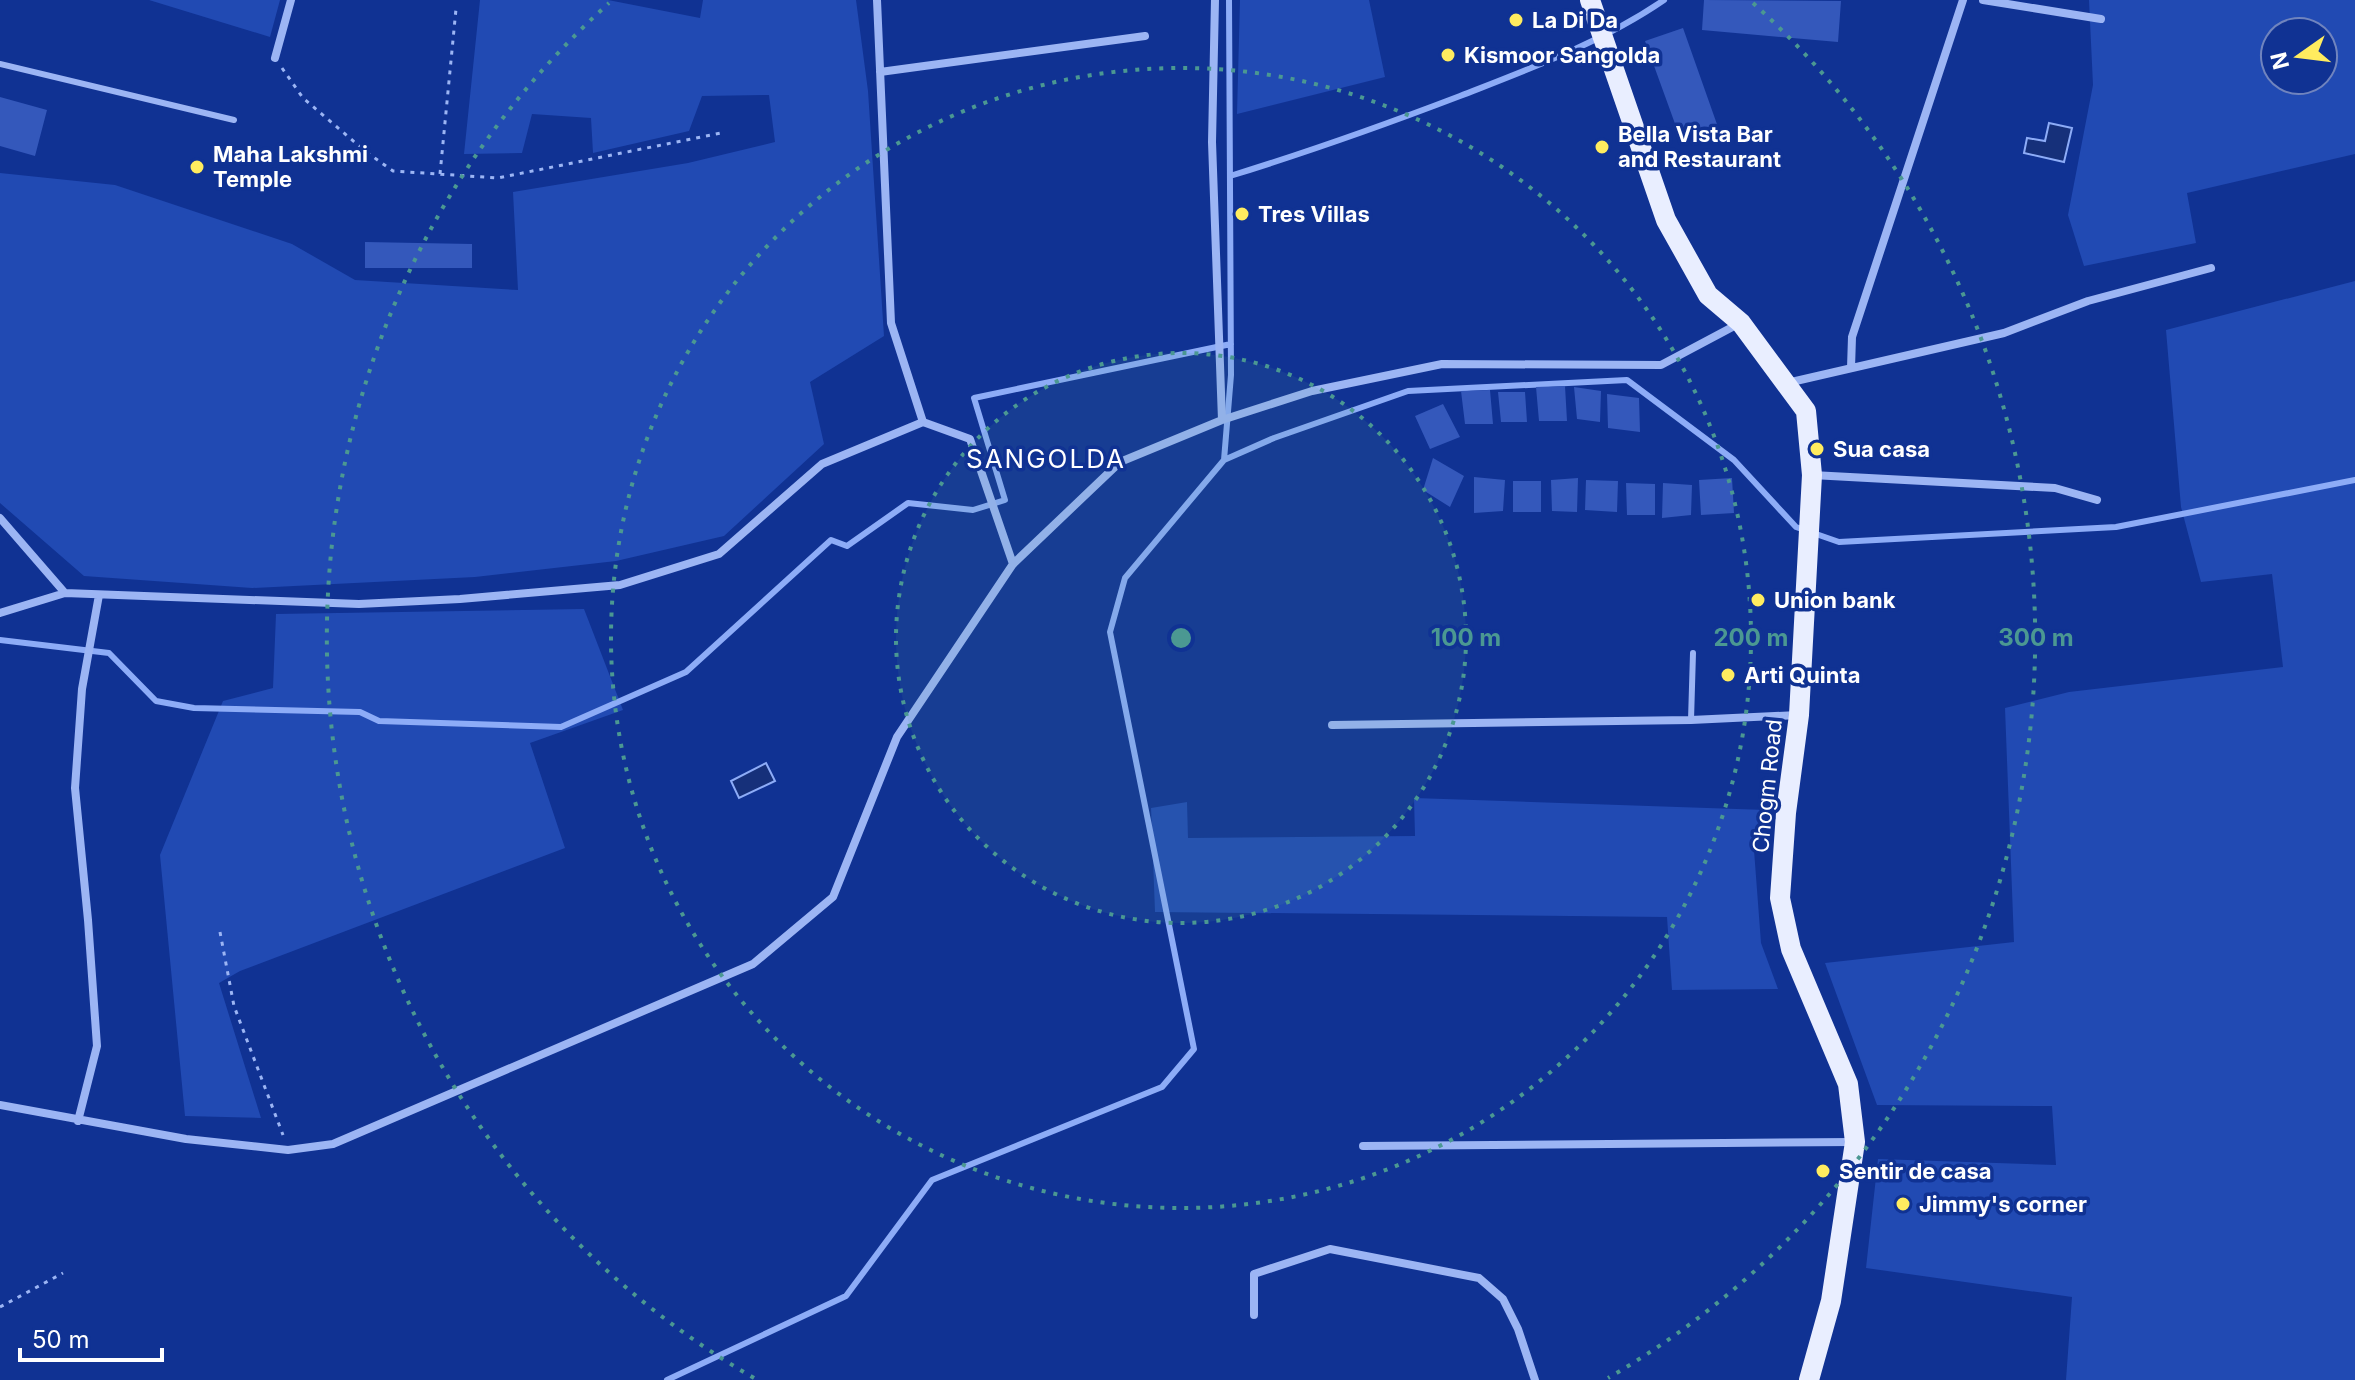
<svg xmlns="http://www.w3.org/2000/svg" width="2355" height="1380" viewBox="0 0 2355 1380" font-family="Inter,sans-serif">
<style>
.green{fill:#214ab3;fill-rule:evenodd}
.water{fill:#16307a;stroke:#8dacf7;stroke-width:2}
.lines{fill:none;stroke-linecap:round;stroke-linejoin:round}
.stream{stroke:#8dacf7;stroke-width:6}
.building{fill:#3458bb}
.path{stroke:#9cb5f4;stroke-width:3;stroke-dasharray:4 6;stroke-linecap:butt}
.service{stroke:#9cb5f4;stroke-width:6}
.minor{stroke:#9cb5f4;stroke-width:8}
.primary{stroke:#e9eeff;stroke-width:20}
.ring{fill:none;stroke:#4b9892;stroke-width:4;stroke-dasharray:4 8}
.poi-dot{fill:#ffec5f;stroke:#103293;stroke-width:3}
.labels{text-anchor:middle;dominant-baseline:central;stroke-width:7;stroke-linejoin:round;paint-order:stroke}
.poi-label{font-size:22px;font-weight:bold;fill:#fff;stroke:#103293;text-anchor:start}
.street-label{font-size:22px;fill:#fff;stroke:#103293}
.quarter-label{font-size:26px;letter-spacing:2px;fill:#fff;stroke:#103293}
.centre{fill:#4b9892;stroke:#103293;stroke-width:4}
.ring-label{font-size:24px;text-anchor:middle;font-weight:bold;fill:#4b9892;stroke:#103293;stroke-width:7;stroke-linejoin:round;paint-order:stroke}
</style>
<rect width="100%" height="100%" fill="#103293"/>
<!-- green -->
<path class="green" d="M149,0h131l-10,37z
M480,0h128l92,18 3,-18h153l12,91 16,245 -74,46 14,62 -100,92 -108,25 -141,16 -223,11 -168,-12 -84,-73v-330l115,12 177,59 63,36 163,10 -5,-98 175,-29 87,-21 -6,-47 -67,1 -13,35 -96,22 -2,-35 -59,-4 -10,39 -58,1z
M1240,0h129l16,77 -148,37z
M2089,0h266v154l-168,39 9,50 -112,23 -16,-51 25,-130zM2275,32h48v48h-48z
M2355,281v1099h-289l6,-83 -206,-29 12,-109 178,6 -4,-59 -175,-1 -52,-142 189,-21 -9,-234 64,-16 214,-25 -11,-93 -71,8 -20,-75 -15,-177z
M584,609l39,101 -93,33 35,105 -325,123 -21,12 42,135 -76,-2 -25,-261 63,-154 50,-13 3,-74z
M1414,798l352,12 -12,40 7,93 17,46 -106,1 -5,-73 -512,-5 -4,-104 36,-6 1,36 227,-2z"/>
<!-- water -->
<path class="water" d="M2049,123l23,5 -8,34 -40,-9 3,-15 18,3z
M766,763l9,18 -36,17 -8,-17z"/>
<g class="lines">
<!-- stream -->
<path class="stream" d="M1230,176c78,-24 154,-51 230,-80 69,-27 143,-54 204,-96
M1224,460l7,-85 -2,-375
M0,640l109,13 47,48 38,7 166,4 19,9 182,6 125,-55 145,-132 16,6 61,-43 65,7 32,-10 -31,-102 257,-54
M667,1380l179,-84 86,-116 230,-93 32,-38 -84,-417 15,-54 99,-118 50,-22 134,-47 219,-11 107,80 62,67 43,15 277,-15 239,-47"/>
</g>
<!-- building -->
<path class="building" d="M1704,0l137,1 -3,41 -136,-12z
M1683,28l36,102 -37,13 -37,-102z
M0,97l47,13 -12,46 -35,-10z
M365,242l107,2v24h-107z
M1565,386l2,35h-28l-3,-34z
M1574,387l27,4 -1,31 -23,-3z
M1490,390l3,34h-28l-4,-33z
M1498,392h27l2,30h-26z
M1607,394l32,4 1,34 -32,-4z
M1443,404l17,33 -30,12 -15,-33z
M1433,458l31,18 -14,31 -27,-17z
M1474,477l31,3 -2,31 -29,2z
M1578,478l-1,34 -25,-1 -1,-31z
M1732,478l2,35 -33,2 -2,-35z
M1586,480l32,1 -1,31 -32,-2z
M1513,481h28v31h-28z
M1626,483l29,1v31h-28z
M1663,483l29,2 -1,30 -29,3z"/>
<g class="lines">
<!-- path -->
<path class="path" d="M282,68l21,30 62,53 28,20 105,7 223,-45
M440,174l16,-165
M220,932l14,74 49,129
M0,1307l63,-34"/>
<!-- service -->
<path class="service" d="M0,64l234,56
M1691,720l2,-67"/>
<!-- minor -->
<path class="minor" d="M877,0l14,323 32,99 47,17 43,125
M1215,0l-3,142 10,278
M1983,0l118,19
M275,58l16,-58
M880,72l265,-36
M1851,368l1,-31 111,-337
M1787,383l217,-50 84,-32 123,-33
M1812,475l243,13 42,12
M0,518l65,75
M0,613l65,-20 294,11 101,-5 160,-14 99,-31 103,-90 101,-42
M1332,725l359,-5 107,-5
M0,1105l186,34 102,11 45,-6 420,-180 80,-67 64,-160 116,-173 107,-102 102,-42 90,-29 130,-27 219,1 79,-42
M78,1121l19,-75 -9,-126 -13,-132 7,-99 17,-94
M1363,1146l491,-4
M1254,1315v-41l76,-25 149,29 24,21 15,30 17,51"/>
<!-- primary -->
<path class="primary" d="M1590,0l76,220 42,75 33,28 65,88 6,64 -13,240 -13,98 -6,85 11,51 57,135 7,58 -24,159 -22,79"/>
</g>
<!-- distance rings -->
<circle cx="1181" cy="638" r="285" fill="#4b9892" fill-opacity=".12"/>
<g class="ring">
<circle cx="1181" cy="638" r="285"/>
<circle cx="1181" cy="638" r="570"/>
<path d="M754 1378A855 855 0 0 1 609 3M1753 3A855 855 0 0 1 1608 1378"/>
</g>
<!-- markers -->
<g class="poi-dot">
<circle cx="1516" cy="20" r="8"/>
<circle cx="1448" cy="55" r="8"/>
<circle cx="1602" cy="147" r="8"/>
<circle cx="197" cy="167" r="8"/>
<circle cx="1242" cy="214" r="8"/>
<circle cx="1817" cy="449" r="8"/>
<circle cx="1758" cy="600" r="8"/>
<circle cx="1728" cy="675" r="8"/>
<circle cx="1823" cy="1171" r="8"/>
<circle cx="1903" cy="1204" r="8"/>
</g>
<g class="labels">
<!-- poi labels -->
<g class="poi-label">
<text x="1532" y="20">La Di Da</text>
<text x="1464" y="55">Kismoor Sangolda</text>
<text x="1618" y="134">Bella Vista Bar<tspan x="1618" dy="25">and Restaurant</tspan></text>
<text x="213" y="154">Maha Lakshmi<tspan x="213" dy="25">Temple</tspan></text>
<text x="1258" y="214">Tres Villas</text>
<text x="1833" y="449">Sua casa</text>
<text x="1774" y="600">Union bank</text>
<text x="1744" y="675">Arti Quinta</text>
<text x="1839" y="1171">Sentir de casa</text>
<text x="1919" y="1204">Jimmy's corner</text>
</g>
<!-- street labels -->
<g class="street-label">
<text transform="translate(1767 786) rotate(-84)">Chogm Road</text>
</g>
<!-- quarter labels -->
<g class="quarter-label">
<text x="1046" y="458">SANGOLDA</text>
</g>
</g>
<circle cx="1181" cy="638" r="12" class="centre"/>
<g class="ring-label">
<text x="1466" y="646">100 m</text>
<text x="1751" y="646">200 m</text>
<text x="2036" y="646">300 m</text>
</g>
<!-- north arrow -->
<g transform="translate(2299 56) rotate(256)"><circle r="38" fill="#103293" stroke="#7084be" stroke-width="2"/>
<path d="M0-6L14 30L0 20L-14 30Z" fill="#ffec5f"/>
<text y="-12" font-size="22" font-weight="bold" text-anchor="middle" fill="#ffffff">N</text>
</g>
<!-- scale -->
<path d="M20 1348v12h142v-12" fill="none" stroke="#ffffff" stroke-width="4"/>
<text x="32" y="1348" font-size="24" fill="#ffffff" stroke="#103293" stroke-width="6" paint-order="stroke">50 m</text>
</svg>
